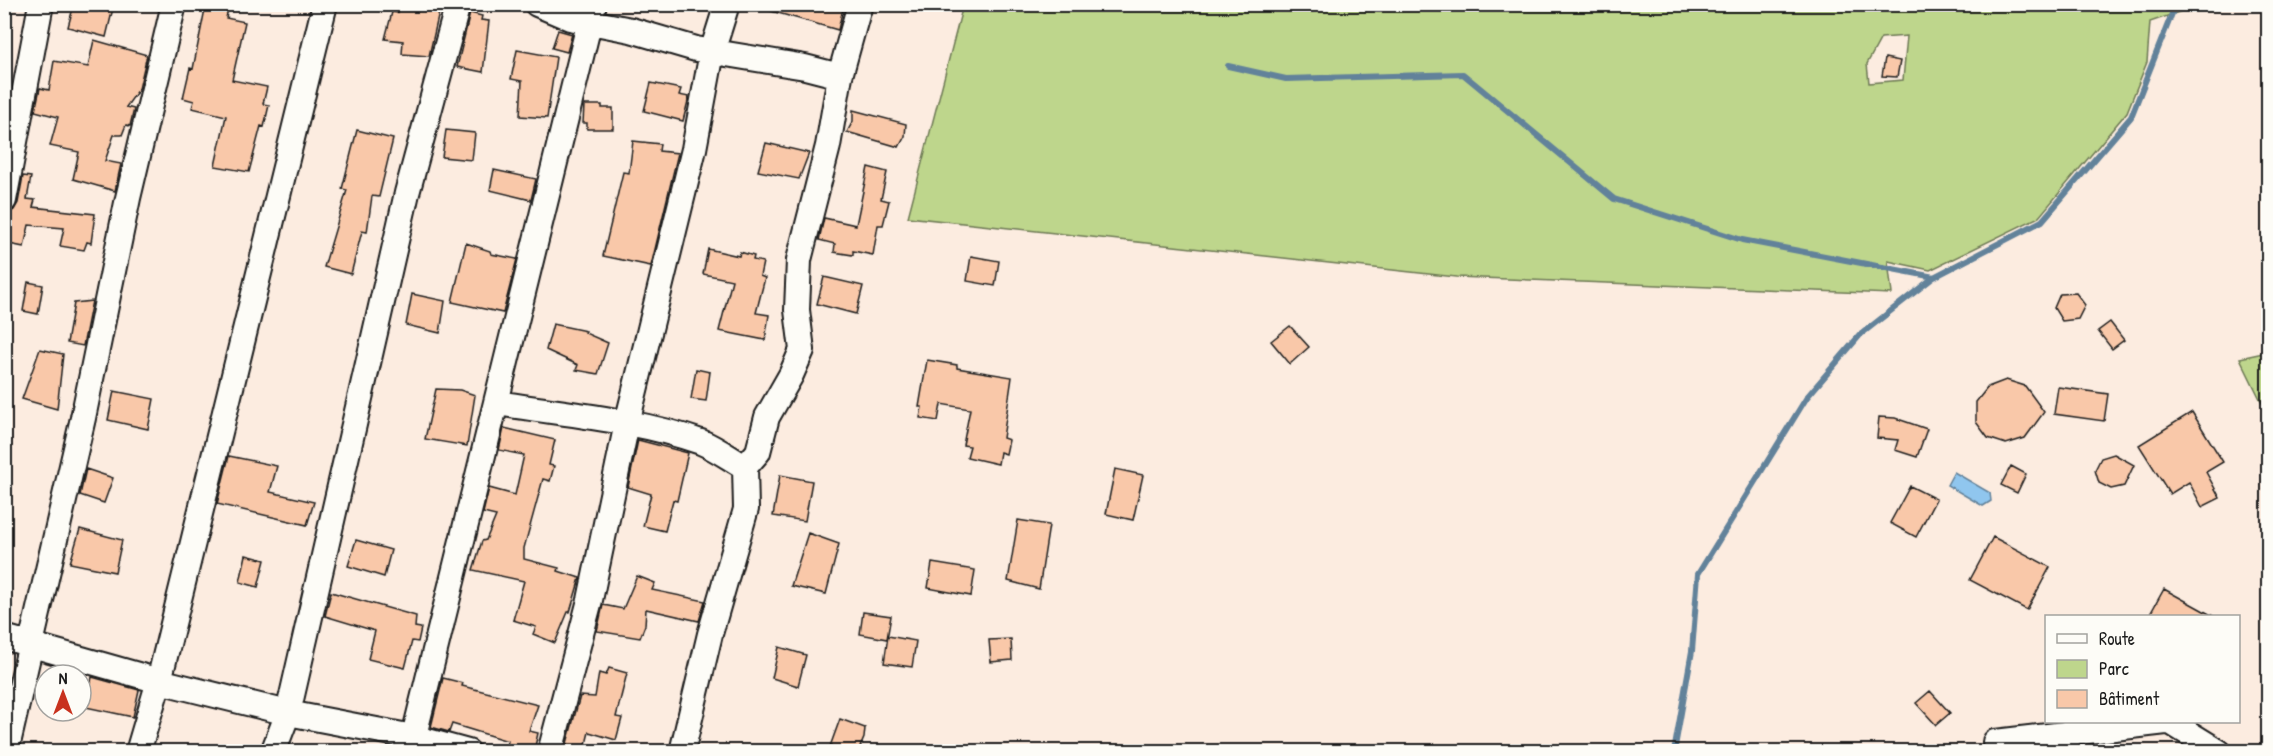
<svg xmlns="http://www.w3.org/2000/svg" width="2273" height="756" viewBox="0 0 2273 756" font-family="'Patrick Hand',sans-serif">
<style>
.green{fill:#bed68c;stroke:#6d7954;stroke-width:1.5;fill-rule:evenodd}
.water{fill:#90c6ee;stroke:#62829a;stroke-width:1.5}
.lines{fill:none;stroke-linecap:round;stroke-linejoin:round}
.stream{stroke:#62829a;stroke-width:6}
.building{fill:#f9c8a9;stroke:#1c1c1c;stroke-width:1.5}
.minor-casing{stroke:#1c1c1c;stroke-width:28}
.minor{stroke:#fdfcf7;stroke-width:24}
</style>
<rect width="100%" height="100%" fill="#fcece0"/>
<filter id="ink" filterUnits="userSpaceOnUse"><feTurbulence type="fractalNoise" baseFrequency=".0167" numOctaves="2"/><feDisplacementMap in="SourceGraphic" scale="12" xChannelSelector="R" yChannelSelector="G"/><feConvolveMatrix kernelMatrix="1 2 1 2 8 2 1 2 1" color-interpolation-filters="sRGB"/></filter>
<g filter="url(#ink)">
<!-- green -->
<path class="green" d="M963,5v-1l1236,1 -49,17 -3,40 -20,50 -88,105 -109,53 -42,-9 4,33 -436,-17 -548,-60zM1907,36l-4,44 -34,3 -2,-19 14,-26z
M2268,352v50l-6,1 -22,-45z"/>
<!-- water -->
<path class="water" d="M1954,472l36,21 1,8 -8,5 -36,-21z"/>
<g class="lines">
<!-- stream -->
<path class="stream" d="M1228,66l58,13 177,-5 151,125 128,41 192,37 -74,58 -53,62 -109,177 -6,77 -18,101
M1934,277l108,-56 89,-104 44,-111 4,-2"/>
</g>
<!-- building -->
<path class="building" d="M74,4h40l-8,33 -38,-10z
M206,4h23l-3,14 19,4 -13,58 35,7 -4,17 6,1 -5,22 -3,-1 -12,46 -34,-6 11,-50 -34,-8 2,-7 -11,-3 7,-30 3,1z
M399,4h42l-12,52 -27,-2 1,-13 -18,-2 7,-27 6,1z
M765,4h79l-6,26 -74,-21z
M470,13l12,3 -1,4 8,1 -6,51 -26,-5z
M558,30l14,4 -5,18 -15,-4z
M94,40l53,15 -8,34 -13,18 8,2 -4,17 -4,-1 -4,10h-8l-9,26 16,3 -6,27 -42,-12 6,-27 -29,-6 8,-29 -23,-6 5,-23 9,2 5,-29 34,6z
M517,50l39,7 -9,61 -27,-2 2,-35 -11,-2z
M1885,58l15,3 -3,16 -15,-1z
M651,83l30,6 -2,6 10,2 -6,24 -39,-10z
M584,105h18v3h11v21h-26v-6h-4z
M853,110l53,14 -1,12 -6,11 -52,-15 6,-11z
M357,130l36,9 -14,58 -7,-1 -5,36 -5,-1 -11,43 -27,-7 23,-77 -5,-1z
M446,130l29,3 -3,27 -30,-3z
M633,141l27,3 -1,7 19,2 -27,113 -48,-10 20,-84 6,1z
M766,143l43,10 -10,26 -41,-8z
M868,167l19,5 -6,27 8,2 -6,24h-5l-5,30 -20,-4v4l-19,-3 1,-8 -16,-4 5,-22 32,7z
M494,170l42,9 -5,21 -41,-10z
M23,176l8,1 -4,22 8,1 -2,7 62,7 -4,29 -4,-1 -3,8 -24,-4 4,-18 -35,-3 -5,22 -20,-4v-16l3,-13 7,-4 4,-7z
M466,243l24,8 1,3 26,5 -14,54 -51,-11z
M708,249l31,7 1,-4 14,4 -1,4 10,2 -3,14 5,2 -9,35 13,2 -4,25 -46,-9 13,-51 -29,-6z
M971,256l28,5 -4,25 -28,-5z
M824,277l39,9 -7,28 -39,-10z
M28,282l15,3 -5,29 -15,-3z
M2076,293l9,12 -7,14 -16,2 -8,-13 6,-14z
M412,294l33,7 -5,32 -34,-8z
M92,301l-9,45 -16,-3 7,-40z
M2110,322l14,18 -12,9 -14,-18z
M553,324l33,7 -1,2 23,10 -10,31 -22,-4 2,-5 -32,-15z
M1290,326l19,21 -19,17 -19,-23z
M40,349l23,5 -6,55 -35,-10z
M927,360l30,5v3l55,9 -9,61 6,2 -3,14 -6,-2 -2,12 -31,-7 3,-11 -7,-1 7,-36 -29,-5 -3,17 -18,-3 2,-11h-3z
M696,369l14,3 -4,29 -15,-2z
M2006,380l19,6 19,26 -19,26 -19,6 -18,-6 -12,-16v-20l12,-15z
M2058,387l50,7 -4,27 -50,-7z
M436,389l24,1 15,5 -8,51 -42,-7z
M114,391l40,8 -6,30 -40,-9z
M2192,412l31,50 -17,10 14,26 -18,9 -13,-25 -19,12 -31,-49z
M1879,417l16,1 32,11 -10,28 -22,-7 3,-10 -21,-2z
M504,428l51,12 -6,25 5,1 -4,15 -7,-2 -19,69v11l35,9 -1,3 22,7 -10,34h-2l-13,31 -22,-9 3,-7 -23,-7 11,-39 -51,-11 9,-29 4,-1 10,-24 -13,-3 6,-25 26,7 9,-40 -25,-5z
M638,440l50,13 -11,48 -4,-1 -8,31 -22,-5 8,-32 -23,-7z
M2114,454l20,11 -10,21 -13,3 -12,-6 -4,-13 6,-12z
M229,456l48,10 -7,26 44,10 -7,23 -90,-21z
M2011,466l15,8 -9,19 -16,-8z
M86,469l27,9 -9,25 -24,-8z
M1115,469l28,6 -10,45 -27,-6z
M780,475l32,6 -7,40 -32,-5z
M1910,486l26,13 -20,38 -26,-14z
M1018,520l31,5 -10,64 -31,-8z
M80,529l42,11 -7,32 -45,-9z
M808,533l31,11 -13,50 -35,-8z
M1993,537l57,30 -23,43 -57,-30z
M356,540l35,10 -7,27 -36,-11z
M246,555l19,5 -7,27 -18,-5z
M932,563l43,7 -4,26 -43,-8z
M637,576l18,7 -3,7 53,11 -6,20 -53,-12 -1,16 -5,13 -43,-7 6,-26 20,4z
M2164,589l49,27h-64z
M331,592l85,24 -1,11 6,1 -3,14 -6,-1 -7,27 -37,-9 7,-28 -50,-15z
M863,612l28,4 -4,23 -27,-5z
M888,636l28,5 -4,26 -28,-4z
M1011,639l1,21 -21,2 -2,-22z
M779,647l27,8 -8,31 -26,-8z
M609,668l18,5 -11,44 6,1 -6,22 -27,-8 -5,20 -18,-5 14,-51 15,1 4,-24 7,2z
M92,677l47,13 -6,27 -52,-11v-26l10,2z
M443,678l20,5 -1,3 76,19 -9,26 9,2 -4,18 -27,-6 1,-4 -56,-17 -3,8 -18,-5z
M1930,691l20,22 -14,12 -20,-22z
M840,719l25,9 -1,10 -6,14h-30z"/>
<g class="lines">
<!-- minor casing -->
<g class="minor-casing">
<path id="minor" d="M537,4l33,14 61,12 65,19 109,18 35,9 20,-72
M4,200l37,-196
M497,403c67,11 139,16 204,39 15,6 30,17 44,25l1,42 -36,125 -28,118
M745,467l13,-15 9,-35 24,-42 11,-25 -5,-40 2,-50 29,-114 12,-70
M4,637l155,44 129,32 125,24 55,15
M1995,742l171,-20 6,1 47,29
M6,752l77,-334 45,-220 46,-194
M138,752l21,-71 166,-677
M273,752l15,-39 119,-520 51,-189
M410,752l184,-748
M550,752l40,-152 37,-177 67,-274 18,-97 15,-48"/>
</g>
<!-- minor -->
<use href="#minor" class="minor"/>
</g>
</g>
<!-- margin -->
<rect width="2273" height="756" fill="none" stroke="#fdfcf7" stroke-width="24"/>
<rect x="12" y="12" width="2249" height="732" fill="none" stroke="#1c1c1c" stroke-width="2" filter="url(#ink)"/>
<!-- legend -->
<rect x="2045" y="615" width="195" height="108" fill="#fdfcf7" stroke="#a3a29f" stroke-width="1.5"/>
<rect x="2057" y="634" width="30" height="9" fill="#fdfcf7" stroke="#a3a29f" stroke-width="1.5"/>
<text x="2099" y="645" font-size="18" fill="#1c1c1c">Route</text>
<rect x="2057" y="660" width="30" height="18" fill="#bed68c" stroke="#a3a29f" stroke-width="1.5"/>
<text x="2099" y="675" font-size="18" fill="#1c1c1c">Parc</text>
<rect x="2057" y="690" width="30" height="18" fill="#f9c8a9" stroke="#a3a29f" stroke-width="1.5"/>
<text x="2099" y="705" font-size="18" fill="#1c1c1c">Bâtiment</text>
<!-- north arrow -->
<g transform="translate(63 693)"><circle r="28" fill="#fdfcf7" stroke="#a3a29f" stroke-width="1.5"/>
<path d="M0-4.5L10 22L0 15L-10 22Z" fill="#c8321e"/>
<text y="-9" font-size="16" font-weight="bold" text-anchor="middle" fill="#1c1c1c">N</text>
</g>
</svg>
